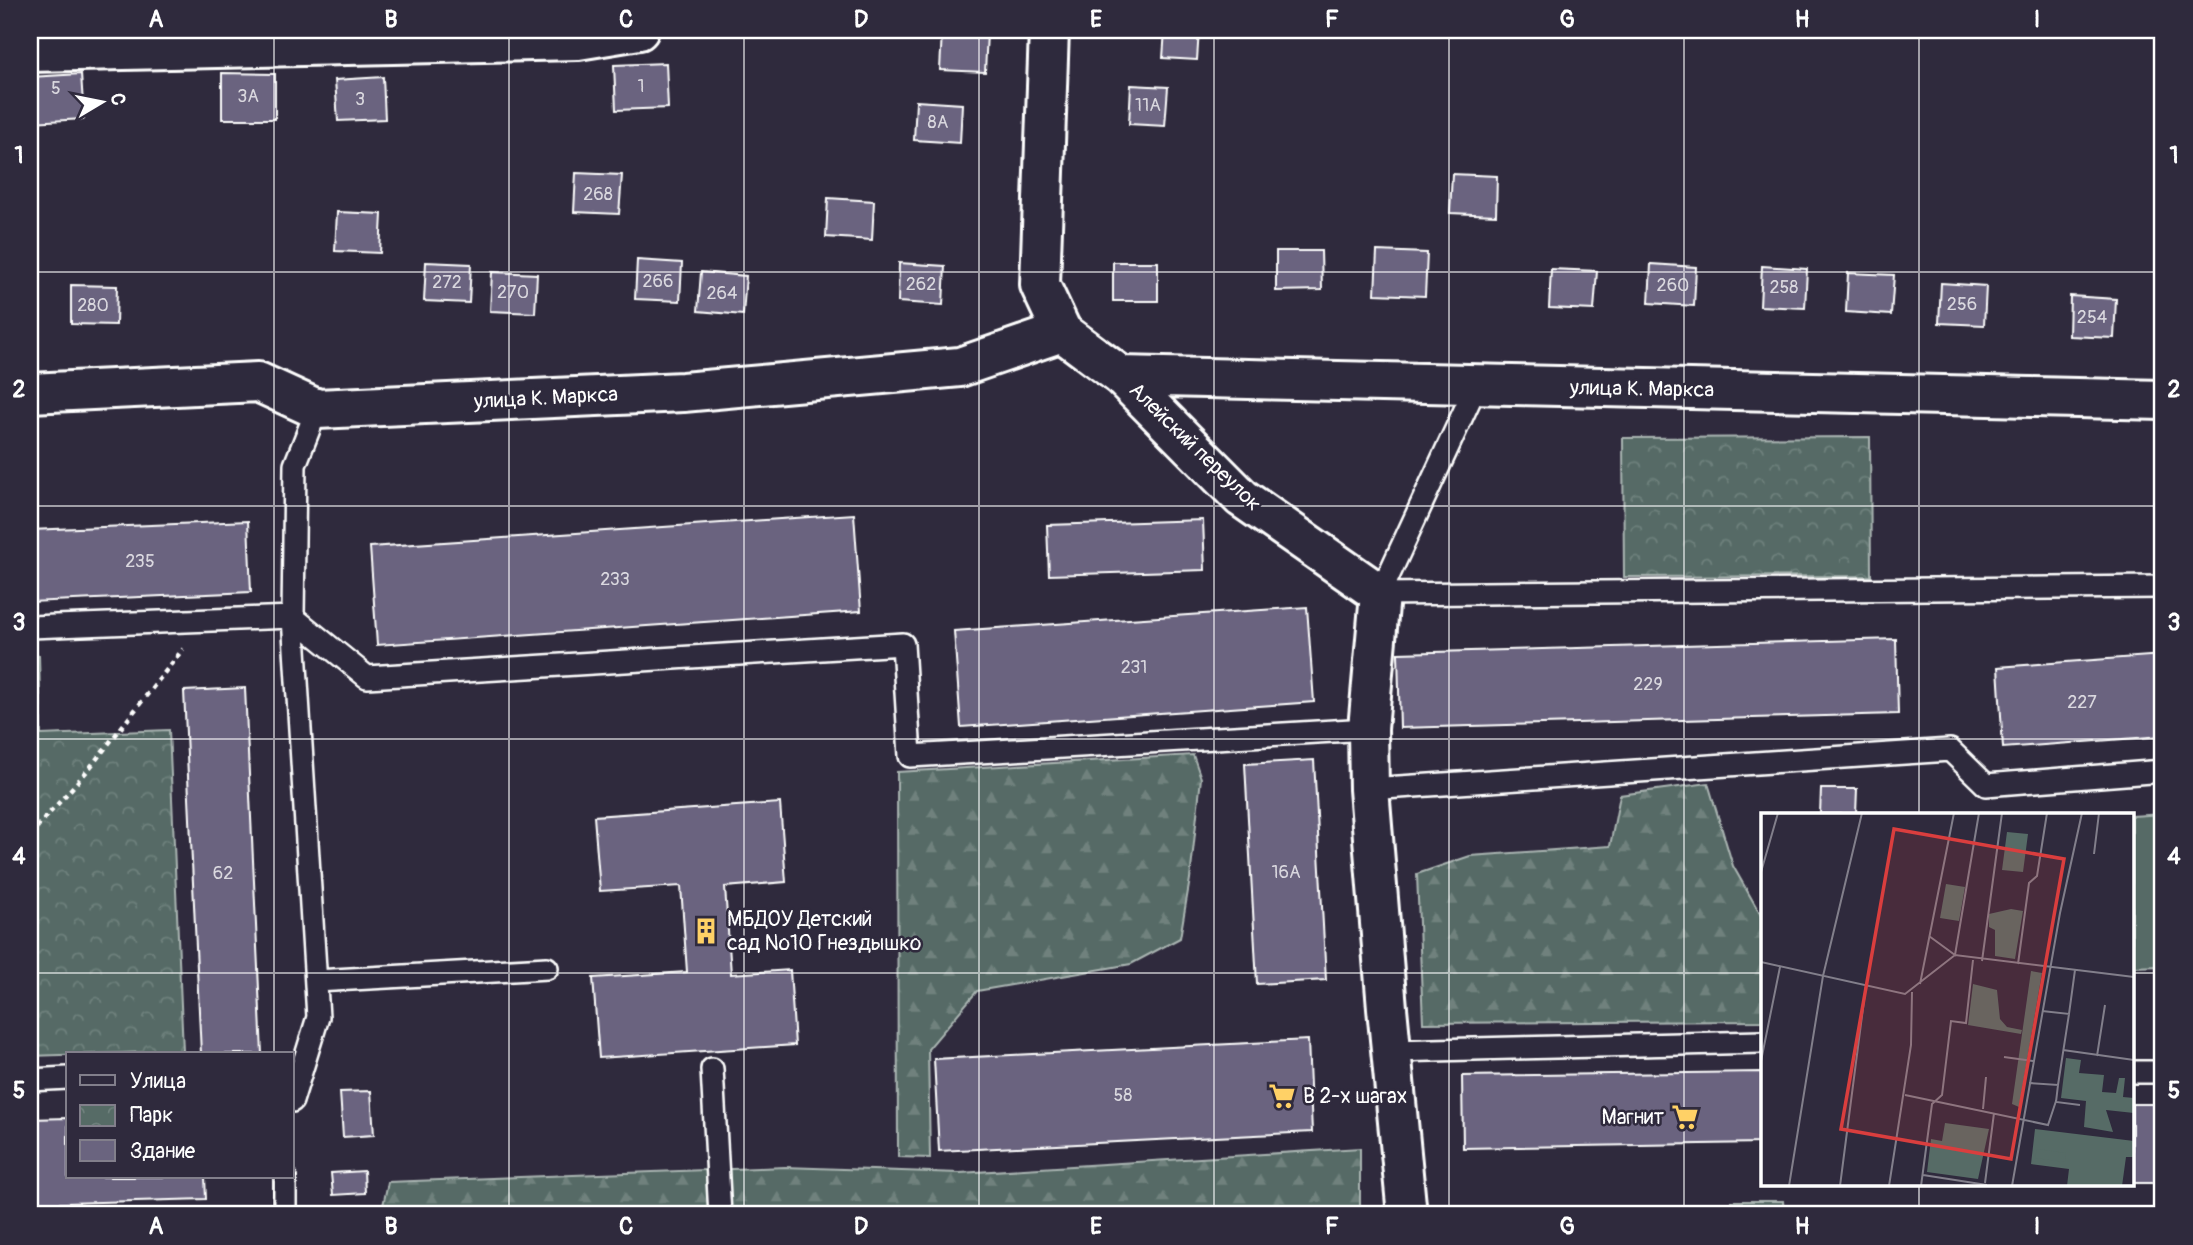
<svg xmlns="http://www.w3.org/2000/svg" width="2193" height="1245" viewBox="0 0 2193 1245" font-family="Pangolin,sans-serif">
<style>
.grass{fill:url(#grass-dots);stroke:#aab5b2;stroke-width:2}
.forest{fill:url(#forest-firs);stroke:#aab5b2;stroke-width:2}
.park{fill:url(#park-crowns);stroke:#aab5b2;stroke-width:2}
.pitch{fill:#566b66;stroke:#aab5b2;stroke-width:2}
.building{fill:#6a647f;stroke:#fff;stroke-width:2}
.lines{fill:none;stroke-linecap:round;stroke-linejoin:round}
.service-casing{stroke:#fff;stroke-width:26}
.minor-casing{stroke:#fff;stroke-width:44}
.path{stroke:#fff;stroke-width:4.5;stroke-dasharray:5 5;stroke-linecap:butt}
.service{stroke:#2f2a3d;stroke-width:21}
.minor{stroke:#2f2a3d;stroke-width:38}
.grid{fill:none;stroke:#fff;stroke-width:2;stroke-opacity:0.55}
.labels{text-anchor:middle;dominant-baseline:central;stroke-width:5;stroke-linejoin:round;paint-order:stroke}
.number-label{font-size:18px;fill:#dad8df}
.street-label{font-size:21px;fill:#fff;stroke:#2f2a3d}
.poi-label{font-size:21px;fill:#fff;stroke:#2f2a3d;text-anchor:start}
.inset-road{fill:none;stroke:#827f8b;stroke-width:2}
.view{fill:#da3e3e;fill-opacity:0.15;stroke:#da3e3e;stroke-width:3.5}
.inset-edge{fill:none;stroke:#fff;stroke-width:3.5}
.neatline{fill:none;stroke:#fff;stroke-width:2.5}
.grid-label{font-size:23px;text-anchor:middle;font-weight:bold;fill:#fff}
</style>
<defs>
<pattern id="grass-dots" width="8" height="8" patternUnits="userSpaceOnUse" patternTransform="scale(1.75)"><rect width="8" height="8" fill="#566b66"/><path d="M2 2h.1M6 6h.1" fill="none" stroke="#6f817d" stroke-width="1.8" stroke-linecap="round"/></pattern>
<pattern id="forest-firs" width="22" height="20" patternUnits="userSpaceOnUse" patternTransform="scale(1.75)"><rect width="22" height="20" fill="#566b66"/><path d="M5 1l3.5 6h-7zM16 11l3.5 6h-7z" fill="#6f817d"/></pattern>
<pattern id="park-crowns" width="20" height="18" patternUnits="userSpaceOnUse" patternTransform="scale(1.75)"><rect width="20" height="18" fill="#566b66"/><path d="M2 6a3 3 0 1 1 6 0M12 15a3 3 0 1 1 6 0" fill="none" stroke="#6f817d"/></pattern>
</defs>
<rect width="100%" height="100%" fill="#2f2a3d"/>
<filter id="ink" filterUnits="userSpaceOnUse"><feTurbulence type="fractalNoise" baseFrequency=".0143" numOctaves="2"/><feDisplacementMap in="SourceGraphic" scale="14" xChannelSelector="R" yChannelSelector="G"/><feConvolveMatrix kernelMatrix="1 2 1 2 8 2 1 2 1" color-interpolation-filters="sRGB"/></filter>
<g filter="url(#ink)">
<!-- grass -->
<path class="grass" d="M1731,1201h52l1,14h-53z
M1529,1206l52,2v7h-52z"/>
<!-- forest -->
<path class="forest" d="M1193,755l8,23 -11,101 -10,59 -49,26 -154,27 -49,58 2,109 -32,-1 -1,-385z
M1708,783l25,83 29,51v104l-339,2 -6,-149 53,-18 140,-10 10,-51z
M1360,1148v67h-979l7,-33 397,-15 175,6z"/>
<!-- park -->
<path class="park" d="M1870,437l1,139 -247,1 -1,-139z
M39,655l2,80 128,-5 14,321 -153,5v-400z"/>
<!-- pitch -->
<path class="pitch" d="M2163,814v152l-31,1v-151z"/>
<!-- building -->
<path class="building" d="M1165,30h34l-2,30 -34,-2z
M942,31l45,2 -2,39 -45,-2z
M666,63l2,45 -52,2 -2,-45z
M222,73l53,1v45h-53z
M81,74l3,45 -53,3 -1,-45z
M383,77l2,42 -47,2 -3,-41z
M1131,85l37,2 -3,39 -36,-2z
M916,101l46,3 -2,39 -46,-3z
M576,173l46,2 -3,39 -45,-2z
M1452,174l45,2 -1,39 -46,-2z
M828,198l46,3 -2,39 -46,-3z
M337,212l45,2 -2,39 -45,-2z
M1276,251h45l1,39 -46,1z
M1377,251l50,2 -2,43 -50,-2z
M637,260l45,3 -2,38 -45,-2z
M426,262l45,2 -2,39 -45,-2z
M1113,262h45v39h-45z
M899,263l46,3 -2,39 -45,-3z
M1651,264l45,3 -2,39 -45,-3z
M1762,266l45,3 -2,39 -45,-2z
M1551,269l46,2 -3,39 -45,-2z
M492,272l45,2 -2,39 -45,-2z
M701,272l45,4 -3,39 -45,-4z
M1848,273l46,2 -3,40 -45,-3z
M1941,283l45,3 -2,39 -45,-2z
M71,285l46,1 -1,39 -45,-1z
M2070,296l46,3 -2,39 -45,-2z
M854,514l7,97 -484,34 -7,-98z
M1203,520l2,50 -156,5 -2,-50z
M248,521l3,71 -221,10v-72z
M1307,607l7,95 -353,25 -7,-96z
M1896,639l2,75 -498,14 -2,-75z
M2163,655v81l-160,12 -5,-81z
M245,688l17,366h-61l-17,-363z
M1314,760l12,220 -69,4 -12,-220z
M1821,789h36l-1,25h-36z
M780,803l6,79 -61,5 6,87 59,-4 5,75 -196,13 -6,-80 94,-6 -6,-86 -81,5 -6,-75z
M1308,1040l4,92 -373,19 -5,-92z
M1762,1072v71l-299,5 -1,-72z
M371,1091l3,44 -31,2 -3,-45z
M2132,1104h31v79h-31z
M68,1118v59h137l1,22 -176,5v-85z
M364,1171l1,22 -32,2 -2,-22z"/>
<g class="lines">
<!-- service casing -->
<g class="service-casing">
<path id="service" d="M1476,386l-96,208 783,-7
M30,627l263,-10 74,60 536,-33 7,112 458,-27
M1369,789l581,-39 36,35 177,-14
M316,981l231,-13
M1392,1051l370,-9
M712,1069l8,146
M2132,1072h31
M30,1080l38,-2
M292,1101l26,-84 -25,-400 2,-152 22,-56
M285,1177v38"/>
</g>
<!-- minor casing -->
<g class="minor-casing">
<path id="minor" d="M1049,30l-9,255 22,47 59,44 121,122 138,96 -12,135 1,60 18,219 20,207
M30,52l548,-12 61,-10
M1121,376l1042,24
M30,393l228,-11 59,27 366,-17 277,-25 102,-35"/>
</g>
<!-- path -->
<path class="path" d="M30,835l58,-65 95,-121"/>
<!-- service -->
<use href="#service" class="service"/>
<!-- minor -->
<use href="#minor" class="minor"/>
</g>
</g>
<!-- grid -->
<path class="grid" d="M274,30v1024M509,30v1185M744,30v1185M979,30v1185M1214,30v1185M1449,30v1185M1684,30v1185M1919,30v784M30,272h2133M30,506h2133M30,739h2133M30,973h1732M2132,973h31M274,1177v38M1919,1184v31"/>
<!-- icons -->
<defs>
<g id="building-bare" transform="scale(2.1)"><path d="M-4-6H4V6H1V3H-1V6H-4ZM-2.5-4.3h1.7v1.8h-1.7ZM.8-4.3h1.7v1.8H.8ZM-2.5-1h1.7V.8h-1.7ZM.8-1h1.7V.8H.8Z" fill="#ffd166" stroke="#2f2a3d" stroke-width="2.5" paint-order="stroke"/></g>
<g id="supermarket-bare" transform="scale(2.1)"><path d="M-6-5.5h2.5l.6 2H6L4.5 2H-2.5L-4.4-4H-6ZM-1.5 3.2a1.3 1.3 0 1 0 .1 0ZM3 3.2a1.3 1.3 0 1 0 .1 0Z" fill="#ffd166" stroke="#2f2a3d" stroke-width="2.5" paint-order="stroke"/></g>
</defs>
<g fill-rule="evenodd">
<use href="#building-bare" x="706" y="931"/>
<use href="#supermarket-bare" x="1282" y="1096"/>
<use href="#supermarket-bare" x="1685" y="1117"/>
</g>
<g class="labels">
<!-- number labels -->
<g class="number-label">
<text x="641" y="86">1</text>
<text x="56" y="88">5</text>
<text x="248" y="96">3А</text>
<text x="360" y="99">3</text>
<text x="1148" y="105">11А</text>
<text x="938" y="122">8А</text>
<text x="598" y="194">268</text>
<text x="658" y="281">266</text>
<text x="447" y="282">272</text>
<text x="921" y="284">262</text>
<text x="1673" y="285">260</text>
<text x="1784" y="287">258</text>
<text x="513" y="292">270</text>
<text x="722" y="293">264</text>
<text x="1962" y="304">256</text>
<text x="93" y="305">280</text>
<text x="2092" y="317">254</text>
<text x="140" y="561">235</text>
<text x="615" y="579">233</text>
<text x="1134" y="667">231</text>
<text x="1648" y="684">229</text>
<text x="2082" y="702">227</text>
<text x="1286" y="872">16А</text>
<text x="223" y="873">62</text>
<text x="1123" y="1095">58</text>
</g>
<!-- street labels -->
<g class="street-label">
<text transform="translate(1642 389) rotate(1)">улица К. Маркса</text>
<text transform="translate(546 398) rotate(-3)">улица К. Маркса</text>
<text transform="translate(1195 447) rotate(44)">Алейский переулок</text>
</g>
<!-- poi labels -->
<g class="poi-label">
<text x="727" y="919">МБДОУ Детский<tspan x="727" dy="24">сад №10 Гнездышко</tspan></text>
<text x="1303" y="1096">В 2-х шагах</text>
<text x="1664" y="1117" text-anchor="end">Магнит</text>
</g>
</g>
<!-- overview -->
<g transform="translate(1761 813)">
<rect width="373" height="373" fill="#2f2a3d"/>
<path d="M250,96l12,2 -8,48 -20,-3v-26l-6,-3v-13zM270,158l11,2 -23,134 -7,-3zM212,171l24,6 3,29 7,8 15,3 -1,4 -53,-9zM305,245l15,2 -2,13 25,2 -2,17 14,1 3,-15h6l-2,19 11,1v15l-28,-3 7,22 -29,-5 2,-26 -25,-3z" fill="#566b66"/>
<path d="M185,71l19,3 -6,34 -19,-3zM184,310l44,6 -11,50 -51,-7 4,-33 11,2zM274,316l99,12v16h-8l-4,29h-55l2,-17 -38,-5z" fill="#566b66"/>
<path d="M246,19l21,2 -5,38 -21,-2zM276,336l29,4 -1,9 -30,-4z" fill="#566b66"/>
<path class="inset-road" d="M333,41l5,-41M0,59l17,-59M168,123l26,19 24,-142M221,148l20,-148M0,149l144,32 50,-39 179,22M257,151l11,-81 8,-7 10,-63M159,171l34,-171M281,198l27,3 6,-44M302,237l71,10M336,243l8,-51M243,244l29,4M0,248l19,-94M268,270l29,2 11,-71M297,272l-2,17 24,3M144,282l143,30 8,-24M222,296l3,-32M162,362l64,10M224,370l9,-70M28,373l34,-210 39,-163M79,373l26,-201M128,373l22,-141 1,-53M160,373l11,-82 10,-9 9,-74 15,2 7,-63M251,373l48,-273 22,-100"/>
<path class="view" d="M133,16l170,30 -53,300 -170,-30z"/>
<rect width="373" height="373" class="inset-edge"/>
</g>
<!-- margin -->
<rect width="2193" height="1245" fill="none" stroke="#2f2a3d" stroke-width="77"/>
<!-- legend -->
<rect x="66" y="1052" width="228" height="126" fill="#2f2a3d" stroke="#827f8b" stroke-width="2"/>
<rect x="80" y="1075" width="35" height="10" fill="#2f2a3d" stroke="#827f8b" stroke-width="2"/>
<text x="130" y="1088" font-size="21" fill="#ffffff">Улица</text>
<rect x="80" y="1105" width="35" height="21" fill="url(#park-crowns)" stroke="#827f8b" stroke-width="2"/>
<text x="130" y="1122" font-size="21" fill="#ffffff">Парк</text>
<rect x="80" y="1140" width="35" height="21" fill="#6a647f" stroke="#827f8b" stroke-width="2"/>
<text x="130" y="1158" font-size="21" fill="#ffffff">Здание</text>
<!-- north arrow -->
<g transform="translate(102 102) rotate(80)" stroke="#2f2a3d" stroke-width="5" paint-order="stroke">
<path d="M0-5L12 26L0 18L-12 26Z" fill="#ffffff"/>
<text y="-10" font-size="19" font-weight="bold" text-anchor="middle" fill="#ffffff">С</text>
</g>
<rect x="38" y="38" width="2116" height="1168" class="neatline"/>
<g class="grid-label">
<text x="156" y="27">A</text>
<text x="391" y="27">B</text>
<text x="626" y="27">C</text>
<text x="861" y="27">D</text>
<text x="1096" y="27">E</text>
<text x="1332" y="27">F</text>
<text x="1567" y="27">G</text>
<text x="1802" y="27">H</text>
<text x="2037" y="27">I</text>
<text x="19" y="163">1</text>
<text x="2174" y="163">1</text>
<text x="19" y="397">2</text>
<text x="2174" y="397">2</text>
<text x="19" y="630">3</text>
<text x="2174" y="630">3</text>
<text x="19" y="864">4</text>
<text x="2174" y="864">4</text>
<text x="19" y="1098">5</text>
<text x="2174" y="1098">5</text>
<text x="156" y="1234">A</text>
<text x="391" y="1234">B</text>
<text x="626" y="1234">C</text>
<text x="861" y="1234">D</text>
<text x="1096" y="1234">E</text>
<text x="1332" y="1234">F</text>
<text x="1567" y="1234">G</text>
<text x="1802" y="1234">H</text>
<text x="2037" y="1234">I</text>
</g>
</svg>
